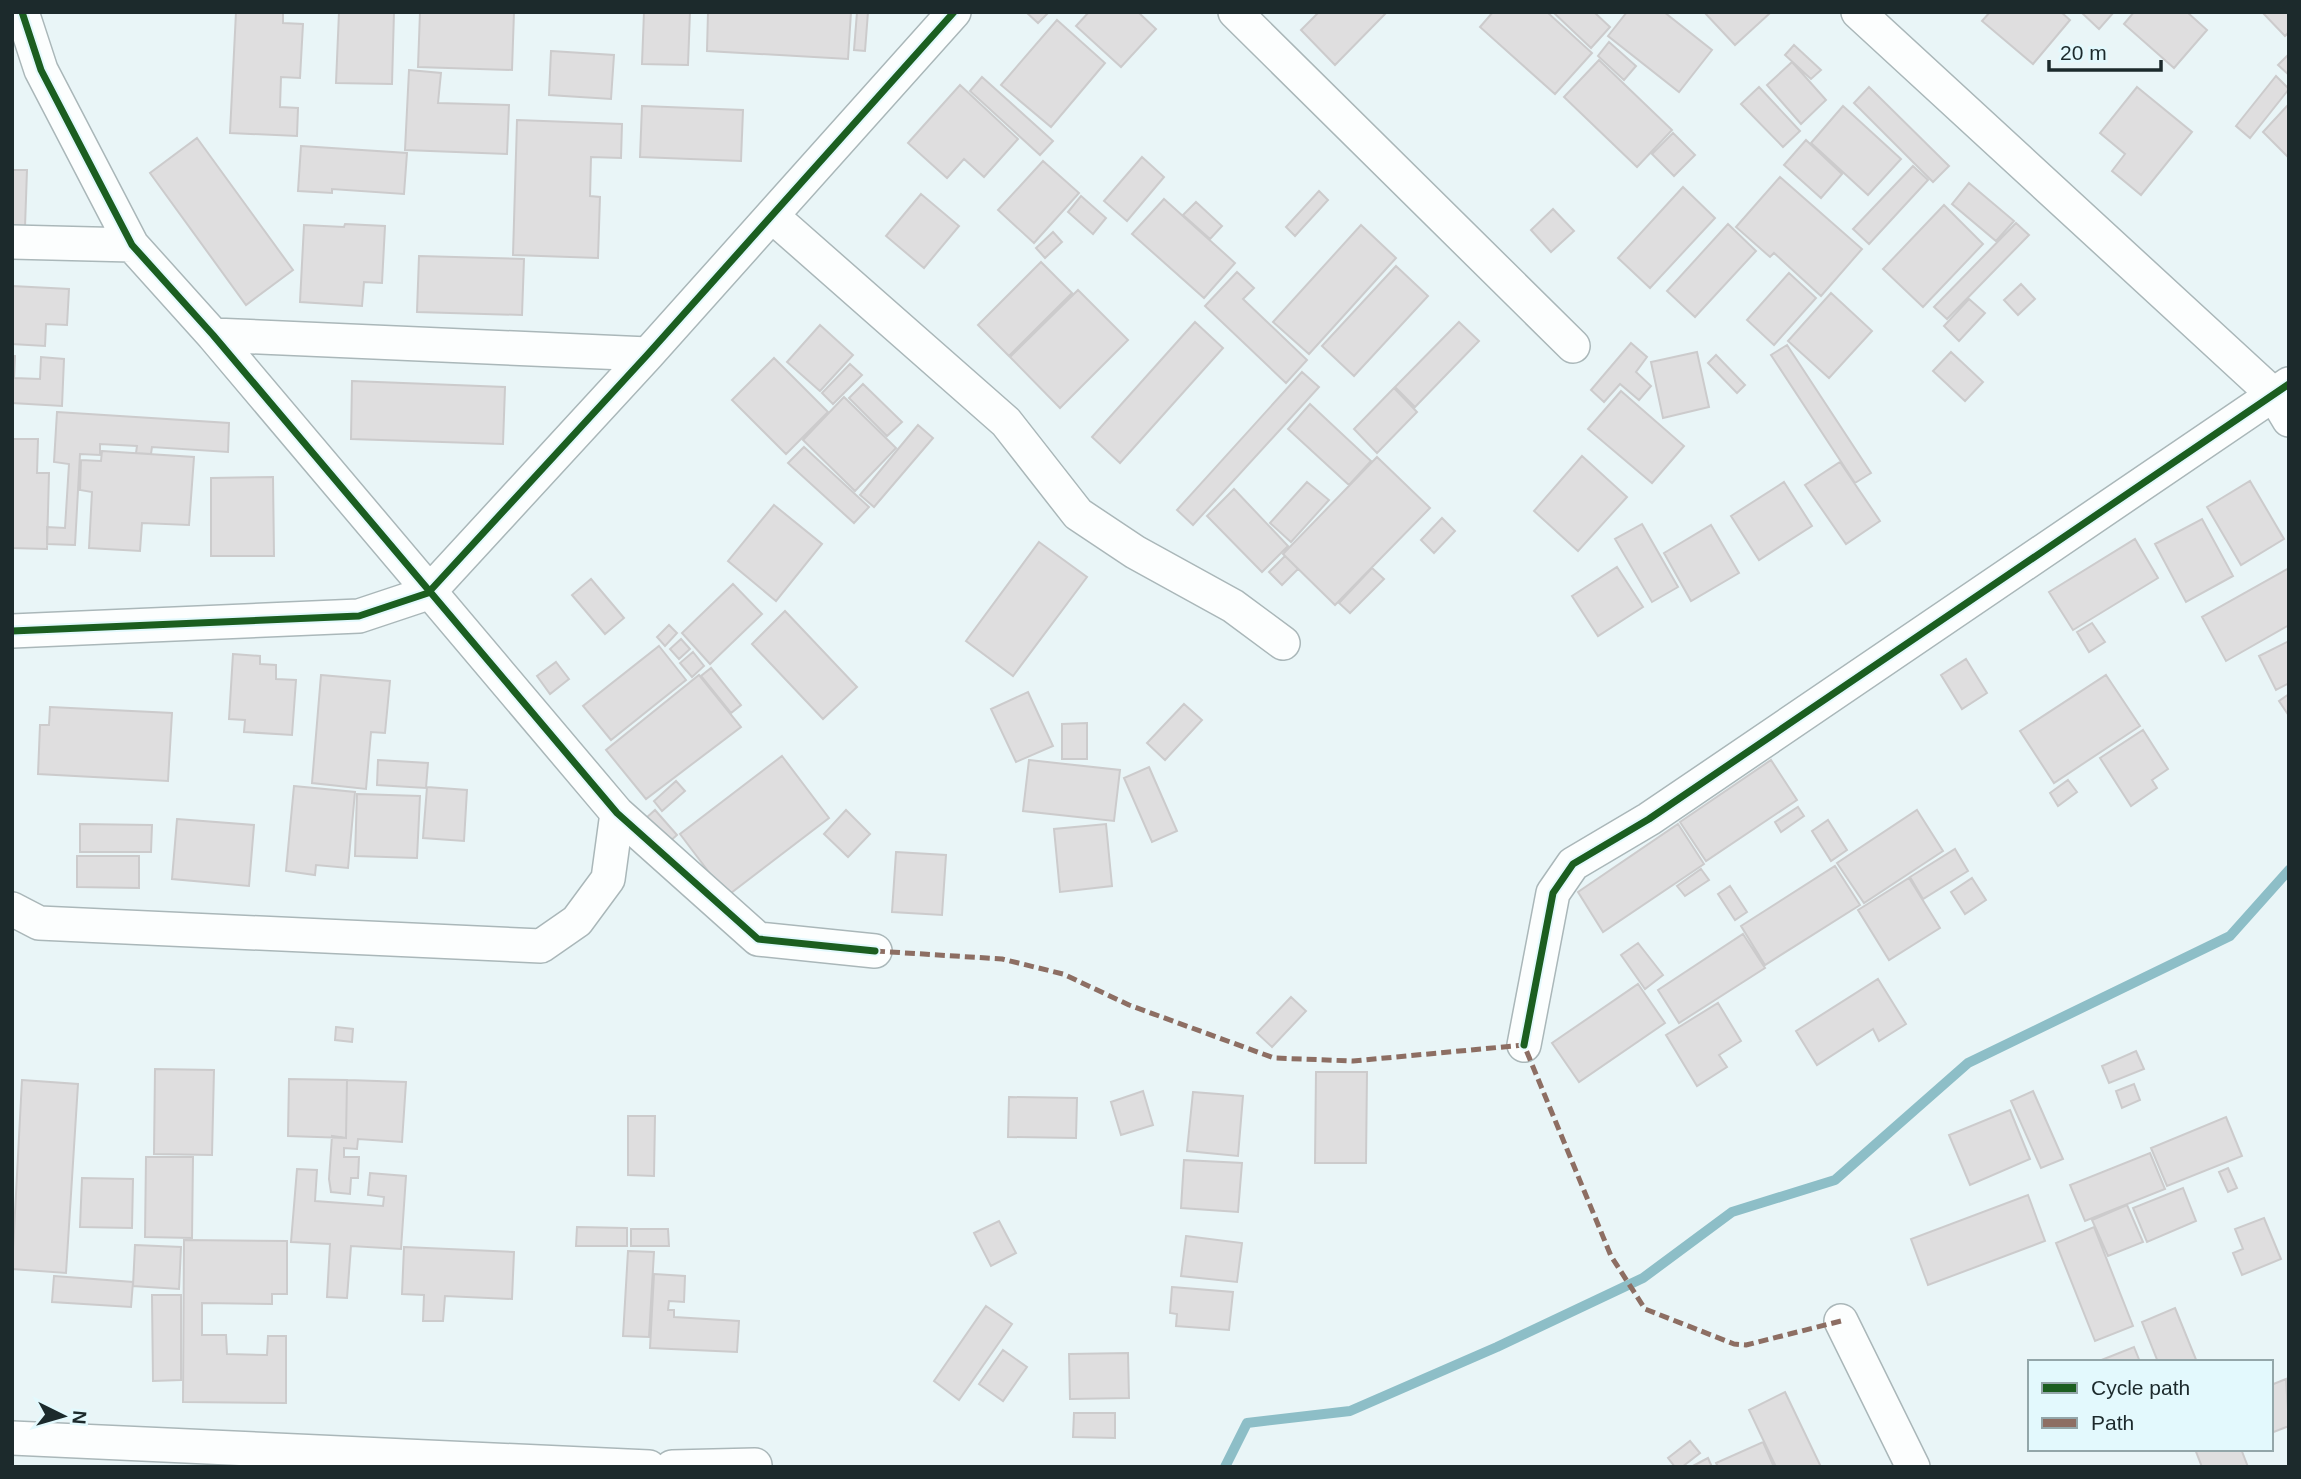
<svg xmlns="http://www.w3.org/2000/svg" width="2301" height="1479" viewBox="0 0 2301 1479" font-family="Arial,sans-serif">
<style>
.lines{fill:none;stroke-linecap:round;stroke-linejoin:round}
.stream{stroke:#8dbec7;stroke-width:10}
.building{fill:#dfdedf;stroke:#cccbcc;stroke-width:2}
.minor-casing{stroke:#aab7b9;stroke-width:36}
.minor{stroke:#fcfefe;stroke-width:33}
.quiet{stroke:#8d6e63;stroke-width:5;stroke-dasharray:10 5;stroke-linecap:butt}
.cycleway-casing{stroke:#e3f9fd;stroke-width:11}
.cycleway{stroke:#1b5e20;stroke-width:7}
</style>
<rect width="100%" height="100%" fill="#e9f5f7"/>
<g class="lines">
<!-- stream -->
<path class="stream" d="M1225,1467l22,-44 103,-12 147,-64 146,-69 89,-66 103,-32 133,-117 262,-127 59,-66"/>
</g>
<!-- building -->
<path class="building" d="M236,12h47v11l20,1 -3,54 -19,-1 -1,30 18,1 -1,28 -67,-3z
M339,12h55l-2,72 -56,-1z
M420,12h94l-2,58 -94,-3z
M644,12h46l-2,53 -46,-1z
M708,12h143l-3,47 -141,-8z
M857,12h11l-3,39 -11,-1z
M1026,12h23l-11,11z
M1089,12h49l18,17 -35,38 -45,-41z
M1319,12h68l-52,53 -34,-35z
M1493,12h54l45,41 -37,41 -75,-67z
M1553,12h41l16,15 -19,21z
M1627,12h37l48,38 -33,42 -71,-56z
M1704,12h63l2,2 -34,31z
M1990,12h71l9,8 -37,44 -51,-43z
M2081,12h33l-15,17z
M2134,12h53l20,18 -33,38 -50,-44z
M2262,12h27v20l-4,4z
M1057,20l48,43 -54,64 -50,-42z
M1609,42l27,24 -12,14 -26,-24z
M1794,45l27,25 -10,9 -26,-24z
M551,51l63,4 -3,44 -62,-4z
M2289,54v21l-11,-10z
M1599,60l73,70 -35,37 -73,-70z
M1792,62l34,38 -25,24 -34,-39z
M409,70l32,3 -3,30 71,2 -2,49 -102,-4z
M2276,76l13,13 -39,49 -14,-12z
M982,77l71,64 -13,14 -70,-64z
M960,85l58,54 -34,38 -20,-18 -17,19 -39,-35z
M1759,87l41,44 -17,16 -42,-43z
M1869,87l80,79 -16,16 -79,-79z
M2137,87l55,45 -51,63 -29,-24 13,-17 -25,-21z
M642,106l101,4 -2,51 -101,-4z
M1843,106l58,53 -33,36 -57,-52z
M2287,106l2,1v51l-26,-26z
M517,120l105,4 -1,34 -30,-1 -1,39 10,1 -2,61 -85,-3z
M1673,133l22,22 -21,21 -22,-22z
M197,138l96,132 -47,35 -96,-132z
M1806,140l36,34 -21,24 -37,-33z
M301,146l106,7 -3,41 -72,-5v4l-34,-2z
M1142,157l22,20 -37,44 -23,-20z
M1043,161l36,32 -45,50 -36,-33z
M1913,166l15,14 -59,64 -16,-15z
M12,170h15l-2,57h-13z
M1780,177l82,72 -41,47 -47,-43 -4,4 -34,-30z
M1969,183l45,38 -18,20 -44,-37z
M1683,187l32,31 -65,70 -32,-30z
M1319,191l9,9 -33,36 -9,-9z
M921,194l38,32 -35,42 -38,-32z
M1081,196l25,22 -13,16 -25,-22z
M1164,199l71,64 -31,35 -72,-64z
M1196,202l26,24 -12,13 -27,-24z
M1944,205l39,39 -60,63 -40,-38z
M1553,209l21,22 -23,21 -20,-22z
M2016,223l13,12 -82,84 -13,-12z
M345,224l40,2 -3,57 -18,-1 -2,24 -62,-4 4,-77 40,2z
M1728,224l28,27 -61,66 -28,-26z
M1361,225l35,33 -87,96 -36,-32z
M1053,232l9,10 -17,16 -9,-10z
M419,256l105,3 -2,56 -105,-3z
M1041,262l31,31 -63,63 -31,-31z
M1396,266l32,30 -74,80 -32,-30z
M1237,272l17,16 -11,11 64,61 -21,23 -81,-77z
M1789,273l27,25 -42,47 -27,-25z
M2021,284l14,15 -17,16 -14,-15z
M12,286l57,3 -2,36 -21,-1 -1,22 -33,-2z
M1078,290l50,50 -68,68 -50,-51z
M1831,293l41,38 -43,47 -41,-37z
M1969,299l16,14 -26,28 -15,-15z
M1195,322l28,26 -103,115 -28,-26z
M1459,322l20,19 -64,66 -20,-20z
M820,325l33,30 -33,36 -33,-29z
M1631,343l16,14 -11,15 15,14 -12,14 -19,-16 -16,18 -13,-12z
M1787,345l84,128 -16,10 -84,-128z
M1697,352l12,55 -46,11 -12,-56z
M1951,352l32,30 -18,19 -32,-30z
M1716,355l29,30 -8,8 -29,-30z
M12,356h3l-1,22 26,1 1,-22 23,2 -2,47 -50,-3z
M774,358l54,54 -42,42 -54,-54z
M850,364l12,11 -29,29 -11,-11z
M1302,372l17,15 -126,138 -16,-15z
M352,381l153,6 -2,57 -152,-5z
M863,384l39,38 -15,14 -38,-38z
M1394,388l23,24 -40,41 -23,-24z
M1621,391l63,55 -32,37 -64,-54z
M844,397l52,51 -41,43 -52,-51z
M1310,404l61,57 -22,24 -61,-56z
M57,412l172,11 -1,29 -76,-5 -1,7 -15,-1 1,-7 -37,-2v11l-20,-1 -5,91 -28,-1v-17l18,1 4,-64 -15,-2z
M918,425l15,13 -59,69 -14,-12z
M12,439h26l-1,34h12l-2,76 -35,-1z
M804,447l65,60 -15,16 -66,-60z
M102,451l92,6 -5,68 -47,-2 -2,28 -51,-3 3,-56 -12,-2 1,-30 20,1z
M1582,456l45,41 -49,54 -44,-40z
M1377,457l53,51 -95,97 -52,-51z
M1840,462l40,59 -34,23 -41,-59z
M273,477l1,79h-63v-78z
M2250,481l34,58 -43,26 -34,-58z
M1307,482l22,18 -38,42 -21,-19z
M1784,482l28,44 -53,34 -28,-44z
M1234,489l54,57 -26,26 -55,-56z
M774,505l48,39 -46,57 -48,-40z
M1442,518l13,13 -21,22 -13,-13z
M2202,519l31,57 -47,26 -31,-58z
M1642,524l36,63 -26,15 -37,-63z
M1711,525l28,48 -48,28 -27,-48z
M2135,539l23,39 -85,52 -24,-38z
M1039,542l48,35 -74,99 -47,-35z
M1285,556l13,13 -16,16 -13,-13z
M1617,567l26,40 -45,29 -26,-40z
M1372,568l12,11 -34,34 -11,-10z
M2289,568v57l-63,36 -24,-44z
M591,579l33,39 -19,16 -33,-39z
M733,584l29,30 -52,50 -28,-31z
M785,611l72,76 -34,32 -71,-75z
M2092,623l13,19 -16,10 -12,-20z
M669,625l8,8 -12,13 -8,-9z
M681,639l9,10 -11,10 -9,-10z
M2289,641v42l-13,7 -17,-34z
M659,646l27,34 -75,60 -28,-34z
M693,652l11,14 -12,11 -12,-14z
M233,654l27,2v8l16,1v14l20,1 -4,55 -48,-3 1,-12 -16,-1z
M1966,659l21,34 -25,16 -21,-34z
M556,662l13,17 -19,15 -13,-18z
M711,668l30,37 -10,8 -30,-37z
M321,675l69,6 -5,52 -14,-1 -5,57 -54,-6z
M699,675l42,52 -95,72 -40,-49z
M2106,675l34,51 -86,57 -34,-52z
M1028,692l25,54 -37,16 -25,-53z
M2289,694v22l-10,-15z
M1184,704l18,16 -37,40 -18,-17z
M50,707l122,6 -4,68 -130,-7 2,-49h9z
M1087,723v36h-25v-35z
M2143,730l25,39 -16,11 5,8 -26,18 -31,-48z
M782,756l47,62 -102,78 -47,-62z
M378,760l50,3 -2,25 -49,-3z
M1029,760l91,10 -6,51 -91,-10z
M1771,760l26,40 -91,61 -26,-39z
M1149,767l28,64 -25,11 -28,-64z
M2068,780l9,12 -19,14 -8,-13z
M676,781l9,10 -23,20 -8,-10z
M294,786l61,6 -7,76 -32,-3 -1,10 -29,-4z
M427,787l40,3 -3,51 -41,-3z
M357,794l63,2 -3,62 -62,-2z
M1798,807l6,9 -23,16 -6,-10z
M655,810l22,25 -9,8 -22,-25z
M846,810l24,24 -22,23 -24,-23z
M1917,810l26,41 -79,52 -27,-40z
M177,819l77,6 -5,61 -77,-7z
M1828,820l19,30 -16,11 -19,-30z
M80,824l72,1 -1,27h-71z
M1106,824l6,62 -52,6 -6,-63z
M1678,824l26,40 -101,68 -25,-40z
M1955,849l13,22 -45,28 -13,-22z
M896,852l50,3 -4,60 -50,-3z
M77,856h62v32l-62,-1z
M1835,866l25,39 -95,60 -24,-39z
M1701,869l8,11 -24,16 -8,-10z
M1909,878l31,50 -51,32 -31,-50z
M1972,878l14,22 -21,14 -14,-22z
M1730,886l17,26 -12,8 -17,-26z
M1743,934l22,34 -86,55 -21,-33z
M1638,943l25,32 -18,14 -24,-34z
M1878,979l28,45 -27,17 -6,-12 -56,36 -21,-34z
M1638,984l27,39 -86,59 -27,-39z
M1291,997l15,14 -34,36 -15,-14z
M1718,1003l23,38 -22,14 8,12 -30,19 -31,-51z
M336,1027l17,2 -1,13 -17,-2z
M2136,1051l8,18 -35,14 -7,-17z
M155,1069l59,1 -2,85 -58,-1z
M1316,1072h51l-1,91h-51z
M289,1079l58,1 -1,58 -58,-2z
M22,1080l56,4 -12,189 -54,-4z
M347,1080l59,2 -4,60 -44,-3 -1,10 -13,-1v9h15l-1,21h-7l-1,16 -19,-2 -2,-13 3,-43 14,2z
M2134,1084l6,16 -18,8 -6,-17z
M1143,1091l10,34 -32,10 -10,-33z
M2033,1091l30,68 -22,9 -30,-67z
M1193,1092l50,4 -5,60 -51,-5z
M1009,1097l68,1 -1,40 -68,-1z
M2010,1110l20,49 -60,26 -21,-50z
M628,1116h27l-1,60 -26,-1z
M2226,1117l16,39 -75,30 -16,-38z
M2150,1153l15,36 -80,32 -15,-36z
M146,1157h47l-1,81 -47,-1z
M1184,1160l58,3 -4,49 -57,-4z
M2228,1168l9,20 -9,4 -9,-20z
M297,1169l20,1 -2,31 68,5 1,-9 -16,-2 2,-22 36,3 -5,73 -50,-3 -4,52 -20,-1 3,-53 -39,-2z
M82,1178l51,1 -1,49 -52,-1z
M2183,1188l13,33 -49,21 -14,-34z
M2028,1195l17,46 -117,44 -17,-46z
M2127,1205l16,37 -35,14 -16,-36z
M2264,1218l17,41 -39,16 -9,-22 10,-4 -8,-20z
M999,1221l17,32 -25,13 -17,-33z
M577,1227l50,1v18h-51z
M2094,1227l39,99 -38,15 -39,-98z
M631,1229h37l1,17h-38z
M1186,1236l56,7 -5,39 -56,-6z
M184,1240l103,1v53h-15v10l-70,-1v32h24l1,19 40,1 1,-19h18v67l-103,-1z
M135,1245l46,2 -2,42 -46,-3z
M404,1247l110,5 -2,47 -67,-3 -2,25h-20l1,-26 -22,-1z
M628,1251l26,1 -5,85 -26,-1z
M654,1274l31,2 -1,26 -15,-1 -1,9h6v7l65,4 -2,31 -87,-4z
M54,1276l79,6 -2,25 -79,-5z
M1172,1287l61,5 -4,38 -53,-4 1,-12 -7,-1z
M152,1295h29v85l-28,1z
M986,1306l26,18 -53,76 -25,-19z
M2175,1308l22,54h-39l-16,-40z
M2134,1347l6,15h-41v-1z
M1003,1350l24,17 -24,34 -24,-17z
M1128,1353l1,45 -59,1 -1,-45z
M2286,1379l3,47 -18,7v-48z
M1785,1392l36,75h-45l-27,-57z
M1074,1413h41v25l-42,-1z
M1690,1441l10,12 -18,14h-7l-7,-9z
M1763,1442l11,25h-56l-2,-4z
M2195,1449h46l7,18h-46z
M1708,1458l4,9h-21z"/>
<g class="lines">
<!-- minor casing -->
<g class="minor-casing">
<path id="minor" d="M22,12l19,58 91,175 81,90 404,478 141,126 117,12
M1235,12l338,334
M1858,12l416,383 15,25
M772,216l234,206 72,92 57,38 98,54 50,37
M12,242l120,3
M213,335l435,19
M12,631l347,-15 69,-23 220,-239 306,-342
M12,909l27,14 502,23 36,-25 31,-42 9,-66
M1524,1045l29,-152 20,-29 76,-45 640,-435
M1841,1321l72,146
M12,1438l637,29
M672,1467l83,-2"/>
</g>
<!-- minor -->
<use href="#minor" class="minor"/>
<!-- quiet -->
<path class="quiet" d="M875,951l127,8 61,15 66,31 145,53 79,3 171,-16 87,211 34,53 89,35 12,1 95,-24"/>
<!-- cycleway casing -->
<g class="cycleway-casing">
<path id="cycleway" d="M22,12l19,58 91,175 81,90 404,478 141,126 117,12
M12,631l347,-15 69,-23 220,-239 306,-342
M1524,1045l29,-152 20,-29 76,-45 640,-435"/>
</g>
<!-- cycleway -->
<use href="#cycleway" class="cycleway"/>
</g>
<!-- border -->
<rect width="2301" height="1479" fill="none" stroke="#1c2a2c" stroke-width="28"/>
<!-- legend -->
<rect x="2028" y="1360" width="245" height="91" fill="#e3f9fd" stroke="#93a6a9" stroke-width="2"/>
<rect x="2042" y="1383" width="35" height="10" fill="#1b5e20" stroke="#93a6a9" stroke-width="2"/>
<text x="2091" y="1395" font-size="21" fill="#1c2a2c">Cycle path</text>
<rect x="2042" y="1418" width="35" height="10" fill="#8d6e63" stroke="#93a6a9" stroke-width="2"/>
<text x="2091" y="1430" font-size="21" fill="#1c2a2c">Path</text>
<!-- north arrow -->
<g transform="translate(63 1416) rotate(95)" stroke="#e3f9fd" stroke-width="5" paint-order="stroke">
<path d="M0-5L12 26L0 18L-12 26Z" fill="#1c2a2c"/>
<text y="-10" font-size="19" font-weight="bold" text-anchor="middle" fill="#1c2a2c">N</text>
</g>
<!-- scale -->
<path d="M2049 60v10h112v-10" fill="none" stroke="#1c2a2c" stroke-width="3.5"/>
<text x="2060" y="60" font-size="21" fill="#1c2a2c" stroke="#e3f9fd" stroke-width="5" paint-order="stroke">20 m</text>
</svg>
